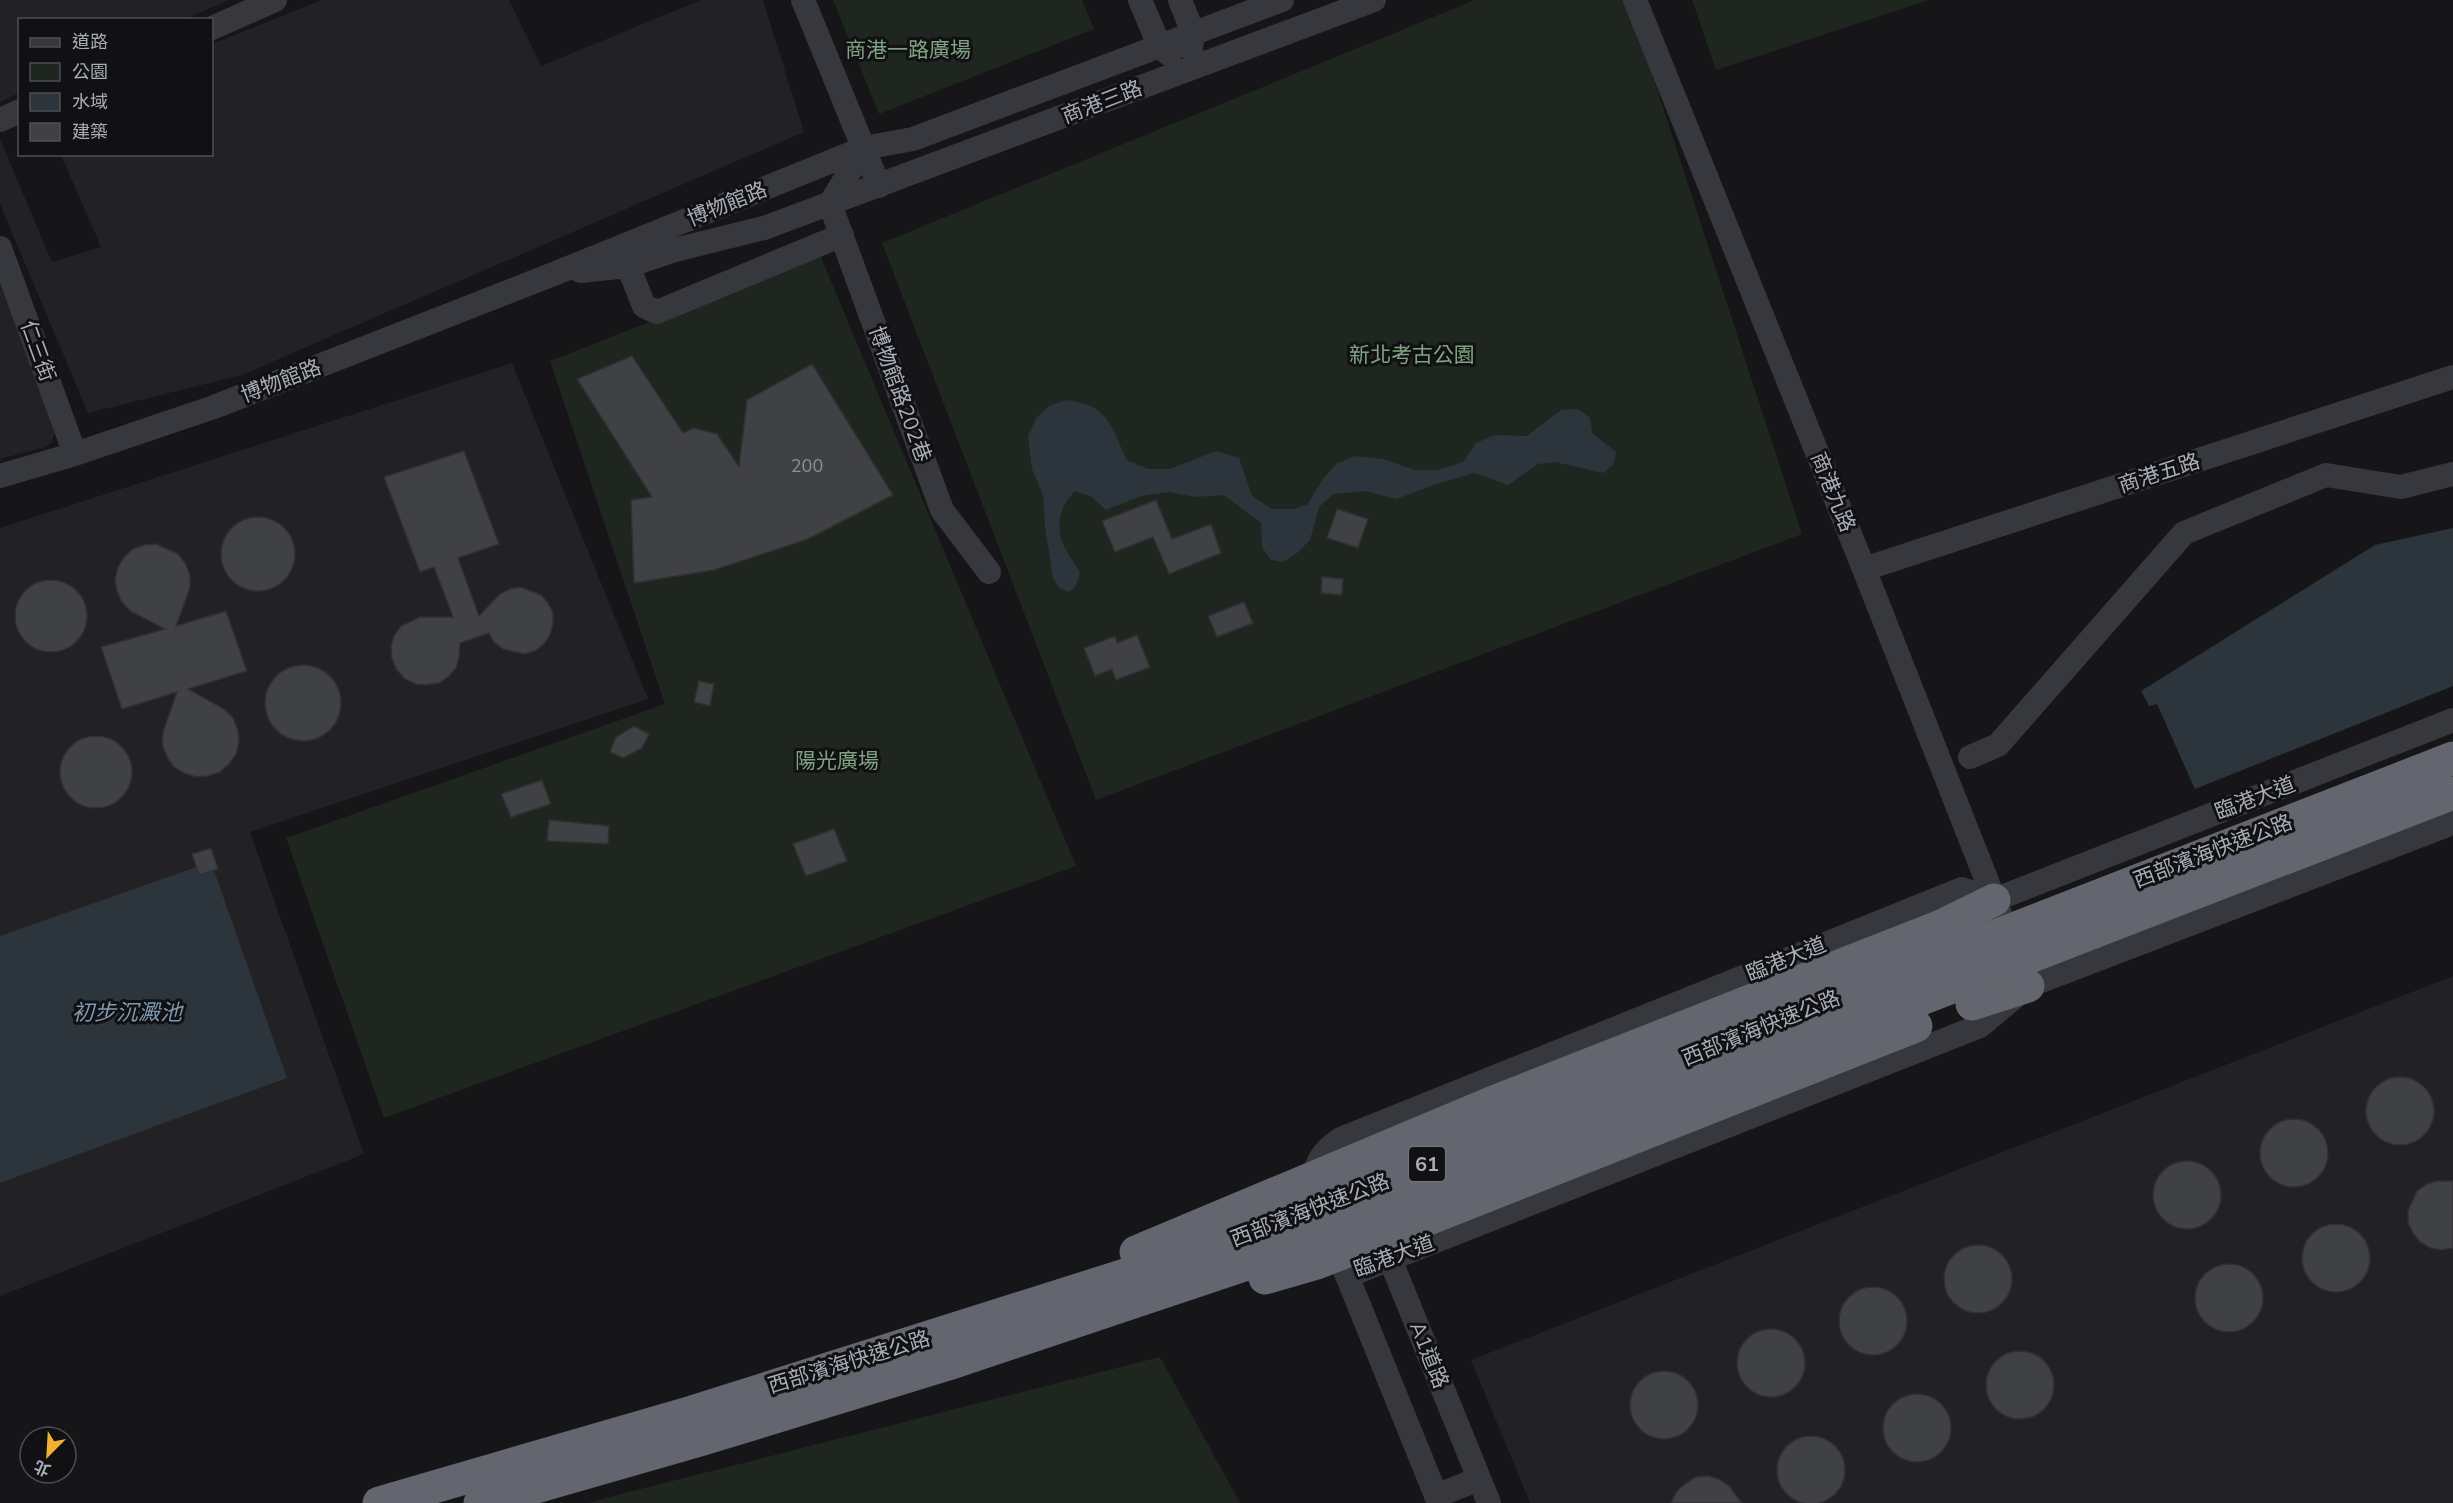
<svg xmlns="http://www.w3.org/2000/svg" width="2453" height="1503" viewBox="0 0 2453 1503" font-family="'Nunito Sans','Noto Sans TC',sans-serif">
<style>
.built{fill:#222225}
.green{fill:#1e261f}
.water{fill:#2c353c}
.building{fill:#404145;stroke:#303034;stroke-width:1.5}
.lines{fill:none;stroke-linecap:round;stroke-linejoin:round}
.minor{stroke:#37383d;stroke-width:24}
.highway{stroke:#63666e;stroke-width:33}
.highway-bridge{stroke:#63666e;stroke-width:33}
.labels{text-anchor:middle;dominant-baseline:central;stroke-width:6;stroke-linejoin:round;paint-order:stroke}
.number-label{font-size:18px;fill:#8e929b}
.shield{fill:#111113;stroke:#7b7e86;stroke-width:1.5}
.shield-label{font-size:20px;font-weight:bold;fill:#a8adb8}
.park-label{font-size:21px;fill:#7fa381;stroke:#111113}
.street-label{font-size:21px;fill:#a8adb8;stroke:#111113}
.water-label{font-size:22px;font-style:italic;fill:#7f9bb3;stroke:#111113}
</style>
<rect width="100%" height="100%" fill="#161618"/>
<!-- built -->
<path class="built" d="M0,0h229l-44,19 -165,1 -1,73 -19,9z
M322,0h187l32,66 160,-66h62l41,132 -562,243 -154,38 -88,-209v-65l52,123 49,-15 -40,-92 151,-1v-110z
M0,283l56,147 -4,12 -7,5 -45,12z
M512,363l136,336 -398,133 114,322 -364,142v-768z
M2453,976v527h-923l-59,-143z"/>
<!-- green -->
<path class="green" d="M833,0h249l12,29 -215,85z
M1475,0h153l174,534 -706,266 -214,-557z
M1692,0h237l-213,70z
M820,255l256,611 -692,252 -98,-280 379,-134 -115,-343z
M1160,1357l80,146h-651l24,-7z"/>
<!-- water -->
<path class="water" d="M1066,400c44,5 44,26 61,60l21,9h22l46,-18 23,7 13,38 20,13h23l13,-5 14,-24 14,-16 19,-8 28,3 32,11h23l25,-8 13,-19 19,-8 32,1 34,-26 17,-1 12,9 2,15 24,19 -2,12 -11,9 -48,-11 -17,2 -30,21 -33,-12 -36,10 -43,16 -31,-8 -32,3 -14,13 -9,33 -13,13 -14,9 -12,-2 -9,-13 -1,-24 -37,-28 -29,2 -25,-5 -29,4 -35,14 -14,-13 -17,-6c-14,13 -20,34 -12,53 4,9 12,19 17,29l-4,13 -7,6 -10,-4 -6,-10 -8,-52 -2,-31 -11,-26 -4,-33 9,-19 12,-11z
M2453,528v158l-258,103 -38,-85 -8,2 -8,-15 234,-146z
M211,862l76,216 -287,105v-247z"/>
<!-- building -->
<path class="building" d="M632,356l51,77 11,-5 23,6 22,33 8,-67 65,-36 81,131 -85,44 -94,31 -80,13 -3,-83 21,-3 -75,-118z
M464,451l35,93 -41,14 21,58 21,-22 10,-5 10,-2 21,8 7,8 5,10v11l-3,11 -6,9 -9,7 -11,3 -21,-5 -9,-7 -5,-9 -29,10 -1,14 -3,11 -7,8 -10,7 -12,2 -11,-1 -11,-5 -8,-9 -5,-11 -1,-12 3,-11 7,-10 19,-9h33l-19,-50 -14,5 -36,-95z
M1156,500l16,39 39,-15 10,29 -52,21 -16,-37 -38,15 -13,-31z
M1337,509l31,10 -10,29 -31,-10z
M221 554a37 37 0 1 1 74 0a37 37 0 1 1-74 0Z
M156,544l22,10 7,9 5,12v13l-14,38 50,-15 21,60 -59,18 36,20 9,9 5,12 1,12 -3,12 -7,10 -9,8 -12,4 -12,1 -12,-4 -10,-6 -7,-10 -5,-13 1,-12 14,-40 -55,17 -21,-62 64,-18 -35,-18 -8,-9 -5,-11 -2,-12 3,-12 6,-10 9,-8 11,-4z
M1322,577l21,2 -1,16 -21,-2z
M15 616a36 36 0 1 1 72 0a36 36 0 1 1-72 0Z
M1244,602l9,21 -36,14 -9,-21z
M1137,635l13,32 -34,13 -4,-11 -17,7 -11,-28 31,-12 2,7z
M265 703a38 38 0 1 1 76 0a38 38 0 1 1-76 0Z
M699,681l15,3 -4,22 -16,-4z
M634,726l15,8 -7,14 -19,10 -13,-6 6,-15z
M60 772a36 36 0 1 1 72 0a36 36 0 1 1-72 0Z
M542,780l9,24 -40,13 -10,-23z
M549,820l60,6 -1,18 -61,-3z
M834,829l13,32 -41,15 -13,-32z
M211,848l7,21 -19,6 -7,-21z
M2366 1111a34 34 0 1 1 68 0a34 34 0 1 1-68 0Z
M2260 1153a34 34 0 1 1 68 0a34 34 0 1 1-68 0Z
M2153 1195a34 34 0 1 1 68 0a34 34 0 1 1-68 0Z
M2437,1181h16v67l-12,2 -11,-2 -10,-6 -7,-9 -5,-11v-11l9,-20 10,-7z
M2302 1258a34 34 0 1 1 68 0a34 34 0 1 1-68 0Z
M1944 1279a34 34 0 1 1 68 0a34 34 0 1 1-68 0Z
M2195 1298a34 34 0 1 1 68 0a34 34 0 1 1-68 0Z
M1839 1321a34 34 0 1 1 68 0a34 34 0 1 1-68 0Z
M1737 1363a34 34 0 1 1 68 0a34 34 0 1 1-68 0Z
M1986 1385a34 34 0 1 1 68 0a34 34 0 1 1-68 0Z
M1630 1405a34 34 0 1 1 68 0a34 34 0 1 1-68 0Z
M1883 1428a34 34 0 1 1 68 0a34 34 0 1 1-68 0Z
M1777 1470a34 34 0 1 1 68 0a34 34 0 1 1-68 0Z
M1708,1476l11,3 10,7 13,17h-71l6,-12 9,-8 10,-6z"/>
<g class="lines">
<!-- minor -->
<path class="minor" d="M803,0l76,186
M1140,0l19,45 11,10
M1180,0l13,33 -2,16
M1635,0l229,569 149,378
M212,28l63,-28
M0,120l20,-9
M830,204l112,306 47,62
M830,204l34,-56
M0,248l75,206
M628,266l16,40 13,6 185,-77
M580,271l48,-5 47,-16 89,-22 610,-228
M0,476l75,-22 139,-47 342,-134 308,-125 49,-9 369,-139
M1864,569l589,-192
M1970,757l28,-12 186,-212 142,-58 75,12 52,-13
M1314,1186c-1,-22 9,-36 27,-47l621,-250 32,11 459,-180
M1333,1241l106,262
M1384,1244l105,259
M1347,1276l633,-250 48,-40 425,-163
M1436,1496l43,-17"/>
<!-- highway -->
<path class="highway" d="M1941,926l53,-26
M1972,1004l56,-18"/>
<!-- highway-bridge -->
<path class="highway-bridge" d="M1136,1252l360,-151 445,-175
M1265,1278l52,-15 599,-237
M379,1503l313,-91 569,-180 454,-187 738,-287
M480,1503l220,-63 248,-76 320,-107 457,-182 728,-282"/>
</g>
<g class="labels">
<!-- number labels -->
<g class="number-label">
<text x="807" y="466">200</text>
</g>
<!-- shield labels -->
<rect class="shield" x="1409" y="1147" width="36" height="34" rx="4.5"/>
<g class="shield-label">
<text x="1427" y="1164">61</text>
</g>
<!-- park labels -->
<g class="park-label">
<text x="908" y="50">商港一路廣場</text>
<text x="1412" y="355">新北考古公園</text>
<text x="837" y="761">陽光廣場</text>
</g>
<!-- street labels -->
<g class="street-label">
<text transform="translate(1102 102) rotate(-21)">商港三路</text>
<text transform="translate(727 204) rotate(-22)">博物館路</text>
<text transform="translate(38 351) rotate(70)">仁三街</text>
<text transform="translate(281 381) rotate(-21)">博物館路</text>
<text transform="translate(900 394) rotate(70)">博物館路202巷</text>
<text transform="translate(2159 473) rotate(-18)">商港五路</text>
<text transform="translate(1833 492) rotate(68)">商港九路</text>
<text transform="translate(2255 798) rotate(-21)">臨港大道</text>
<text transform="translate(2213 851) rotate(-21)">西部濱海快速公路</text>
<text transform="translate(1786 959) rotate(-22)">臨港大道</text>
<text transform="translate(1761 1028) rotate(-22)">西部濱海快速公路</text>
<text transform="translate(1310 1210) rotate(-21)">西部濱海快速公路</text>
<text transform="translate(1394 1256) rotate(-20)">臨港大道</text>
<text transform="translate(1429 1355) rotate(68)">A1道路</text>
<text transform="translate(849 1362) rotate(-17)">西部濱海快速公路</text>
</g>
<!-- water labels -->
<g class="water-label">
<text x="127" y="1013">初步沉澱池</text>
</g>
</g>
<!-- legend -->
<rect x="18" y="18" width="195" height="138" fill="#111113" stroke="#4d4f55" stroke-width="1.5"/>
<rect x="30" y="38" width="30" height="9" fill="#37383d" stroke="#4d4f55" stroke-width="1.5"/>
<text x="72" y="48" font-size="18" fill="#a8adb8">道路</text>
<rect x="30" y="63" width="30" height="18" fill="#1e261f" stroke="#4d4f55" stroke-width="1.5"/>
<text x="72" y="78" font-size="18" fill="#a8adb8">公園</text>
<rect x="30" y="93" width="30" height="18" fill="#2c353c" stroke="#4d4f55" stroke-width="1.5"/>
<text x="72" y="108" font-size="18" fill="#a8adb8">水域</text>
<rect x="30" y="123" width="30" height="18" fill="#404145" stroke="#4d4f55" stroke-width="1.5"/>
<text x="72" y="138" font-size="18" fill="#a8adb8">建築</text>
<!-- north arrow -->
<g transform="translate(48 1455) rotate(204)"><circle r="28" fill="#111113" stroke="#4d4f55" stroke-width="1.5"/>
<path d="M0-4.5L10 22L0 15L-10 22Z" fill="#f2b134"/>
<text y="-9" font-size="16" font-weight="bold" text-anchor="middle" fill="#a8adb8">北</text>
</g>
</svg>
